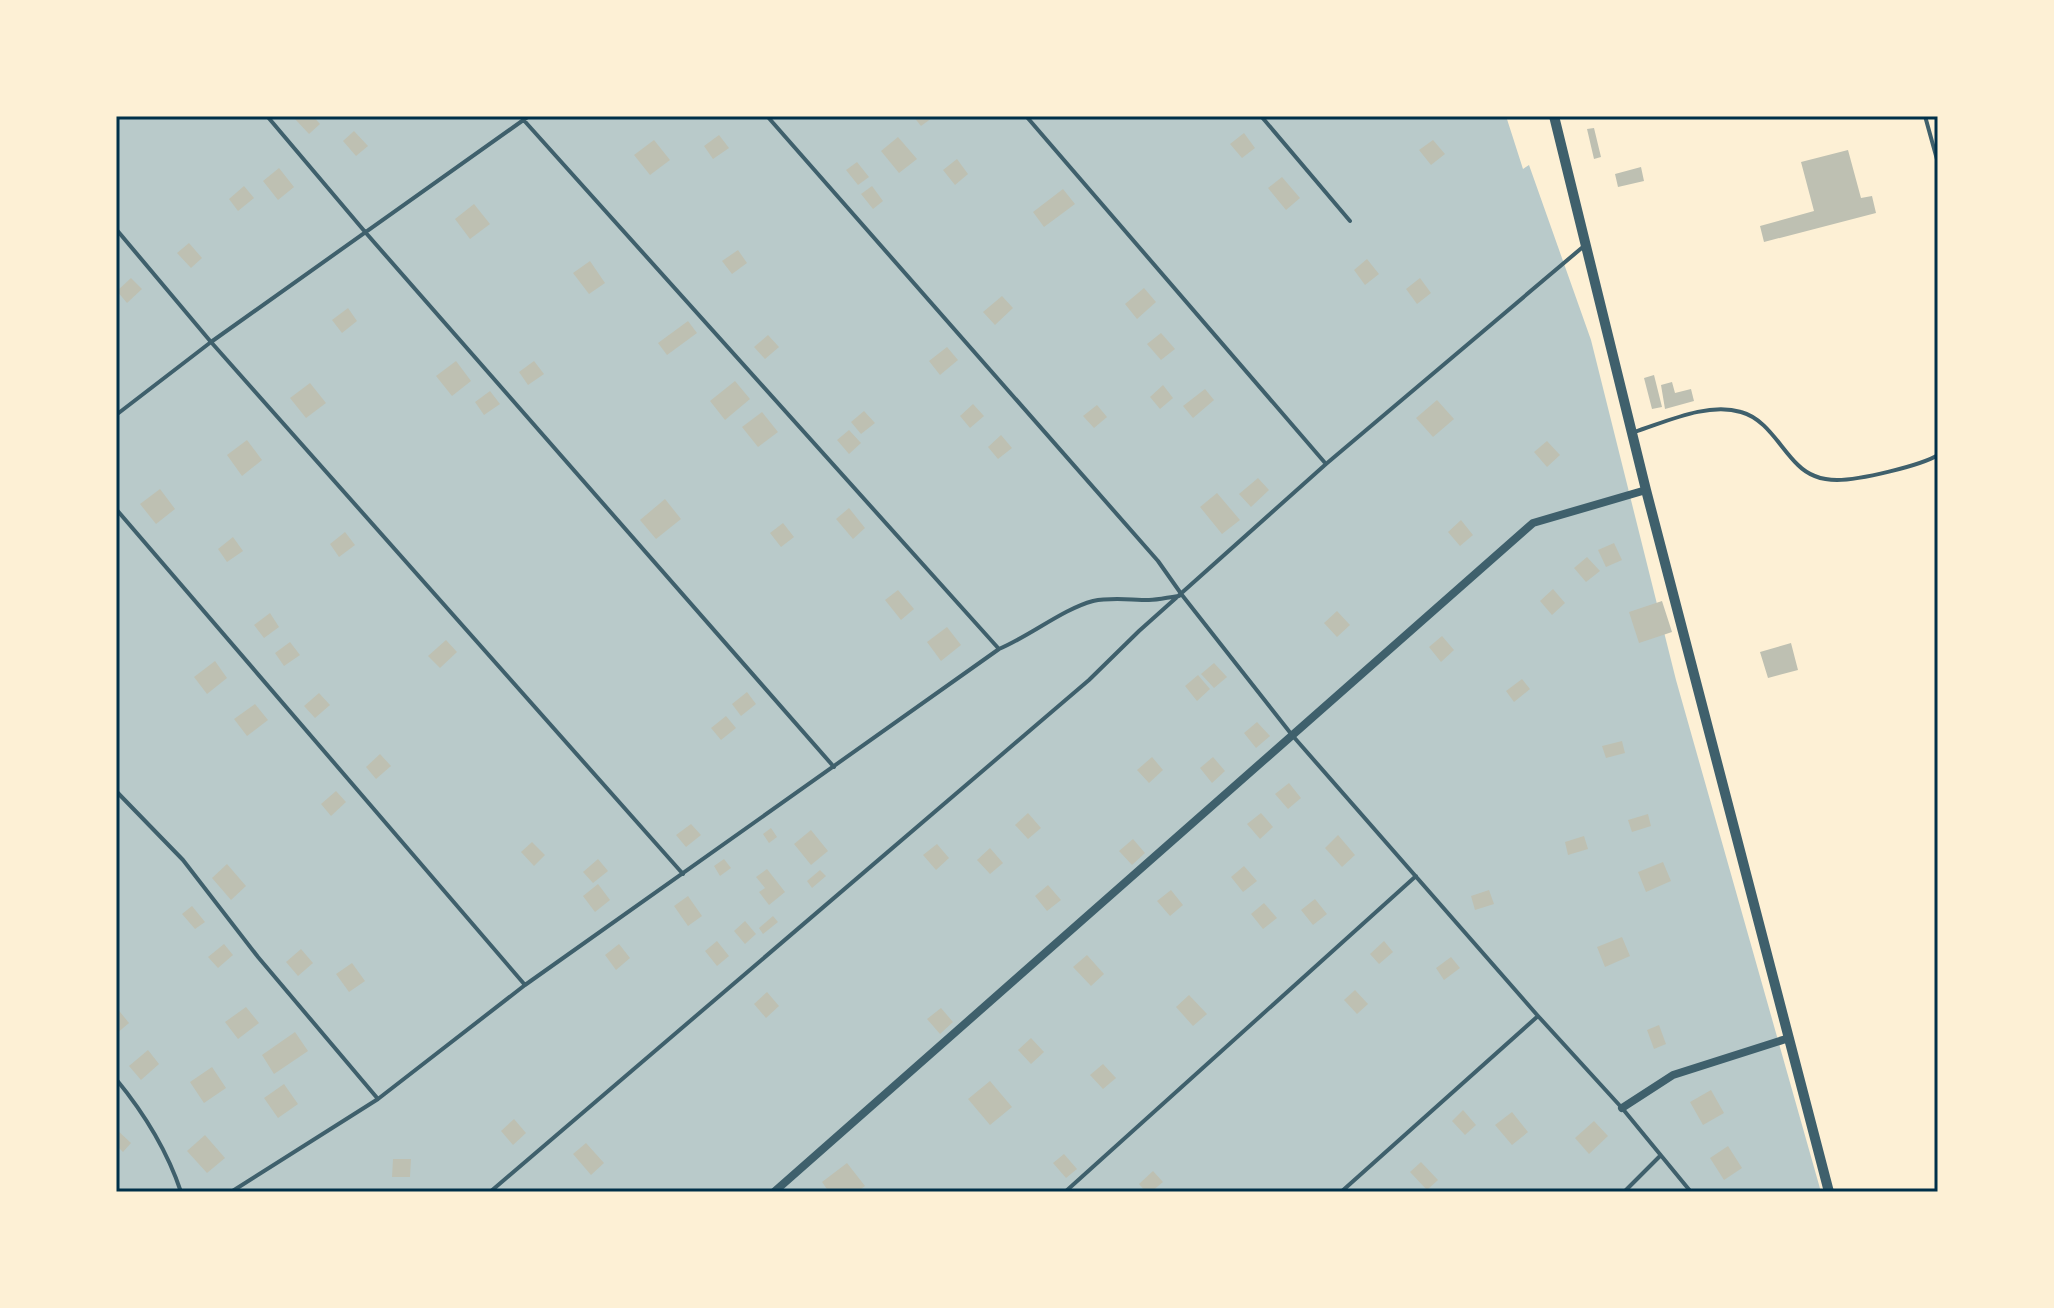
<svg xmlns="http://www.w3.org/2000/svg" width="2054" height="1308" viewBox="0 0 2054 1308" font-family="'Exo 2',sans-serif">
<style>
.green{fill:#b9caca}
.building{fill:#bec0b2}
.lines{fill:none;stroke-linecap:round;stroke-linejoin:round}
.service{stroke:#3f606c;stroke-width:4}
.minor{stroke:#3f606c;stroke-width:8}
.tertiary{stroke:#3f606c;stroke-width:10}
.neatline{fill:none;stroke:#003049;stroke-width:3}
</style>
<rect width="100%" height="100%" fill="#fdf0d5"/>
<!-- green -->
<path class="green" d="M116,116h1390l17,53 6,-4 62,175 85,340 145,512h-1705z"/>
<!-- building -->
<path class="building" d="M299,116h14l7,8 -11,10 -14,-15z
M913,116h17l2,2 -11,8z
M1594,128l7,29 -7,2 -7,-30z
M354,131l14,15 -12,10 -13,-15z
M1244,133l11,15 -13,10 -12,-14z
M719,135l10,13 -16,11 -9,-13z
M898,137l19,22 -18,14 -18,-22z
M654,140l16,20 -20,15 -16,-20z
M1433,140l12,14 -14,11 -12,-15z
M1848,150l13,48 11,-2 4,17 -112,29 -4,-16 54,-15 -13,-49z
M957,159l11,15 -13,11 -12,-15z
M857,162l12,15 -11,8 -12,-15z
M1641,167l3,14 -26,6 -3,-13z
M279,168l15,19 -16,13 -15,-19z
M1282,177l18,21 -14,12 -18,-22z
M244,186l10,12 -16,13 -9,-12z
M872,186l11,15 -10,8 -12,-15z
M1063,189l12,15 -31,23 -11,-15z
M474,204l16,20 -20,15 -15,-20z
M189,243l13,15 -11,10 -14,-15z
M738,250l9,13 -15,11 -10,-13z
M1367,259l12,15 -14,11 -11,-15z
M590,261l15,22 -16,11 -16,-21z
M131,278l11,11 -15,14 -10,-12z
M1420,278l11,15 -14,11 -11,-15z
M1144,288l12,14 -19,17 -12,-15z
M1002,296l11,12 -18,17 -12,-13z
M348,308l9,13 -15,12 -10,-13z
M688,321l9,12 -30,22 -9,-12z
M1161,333l14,16 -14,11 -14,-16z
M768,335l11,12 -14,12 -11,-12z
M947,347l11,13 -18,15 -11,-14z
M456,361l15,20 -19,15 -16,-20z
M534,361l10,13 -16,11 -9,-13z
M1654,375l8,32 -10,2 -8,-31z
M735,381l15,18 -25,21 -15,-19z
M1672,382l3,11 16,-4 3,12 -29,8 -4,-24z
M310,383l16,20 -20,15 -16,-20z
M1163,385l10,13 -13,11 -10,-12z
M1205,389l9,11 -21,18 -10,-12z
M490,391l10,13 -16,11 -9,-13z
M1437,400l17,19 -21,18 -17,-19z
M973,404l11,12 -14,12 -10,-12z
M1097,405l10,12 -13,11 -11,-12z
M864,411l11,12 -14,11 -10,-12z
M762,412l16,20 -20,15 -16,-20z
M849,430l12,13 -12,11 -12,-14z
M1001,435l11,13 -14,11 -10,-12z
M247,440l15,20 -20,16 -15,-21z
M1547,441l13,14 -13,12 -13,-15z
M1258,478l11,12 -18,17 -12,-13z
M160,489l15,20 -19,15 -16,-20z
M1217,493l23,27 -18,14 -22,-27z
M665,499l16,20 -25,20 -16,-19z
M849,508l16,20 -12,11 -17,-20z
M1461,520l12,15 -13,11 -12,-14z
M783,523l11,14 -13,10 -11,-14z
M345,532l10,13 -16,12 -9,-13z
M233,537l10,14 -16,11 -9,-13z
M1614,543l8,17 -16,7 -8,-17z
M1587,557l13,14 -14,11 -12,-14z
M1553,589l12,14 -13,12 -12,-14z
M898,590l16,19 -13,11 -16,-20z
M1662,601l10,31 -33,11 -10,-31z
M1337,611l13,14 -13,12 -13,-14z
M270,613l9,14 -15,11 -10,-13z
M947,627l14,18 -20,16 -14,-19z
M1442,636l12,14 -13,12 -12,-15z
M446,640l11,12 -17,16 -12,-12z
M290,642l10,13 -16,11 -9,-13z
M1791,643l7,27 -30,8 -8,-26z
M215,661l12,17 -20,16 -13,-17z
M1214,663l13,14 -13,11 -13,-14z
M1198,675l12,14 -13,12 -12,-15z
M1522,679l8,10 -16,13 -8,-11z
M747,692l9,12 -15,12 -9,-12z
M319,693l11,12 -15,13 -11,-12z
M255,704l13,16 -21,16 -13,-17z
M726,716l10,12 -15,12 -10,-12z
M1257,722l13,14 -14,12 -12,-15z
M1622,741l3,12 -19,5 -4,-12z
M380,754l11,12 -15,13 -10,-12z
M1152,757l11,13 -14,13 -12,-13z
M1213,757l12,14 -13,12 -12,-15z
M1289,783l12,15 -13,11 -13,-15z
M336,791l10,11 -15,14 -10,-12z
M1028,813l13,15 -13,11 -13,-14z
M1261,813l12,14 -13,12 -13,-15z
M1648,814l3,12 -19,6 -4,-12z
M691,824l10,11 -15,12 -10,-12z
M771,828l6,9 -8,6 -6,-9z
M811,830l17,21 -17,14 -17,-21z
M1338,835l17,20 -13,12 -17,-19z
M1584,836l4,13 -20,6 -3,-13z
M1133,839l12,14 -13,12 -13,-14z
M532,842l13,13 -11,11 -13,-14z
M937,844l12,14 -13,12 -13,-15z
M990,848l13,15 -13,11 -13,-14z
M598,859l10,12 -15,12 -10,-11z
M724,859l7,9 -11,8 -6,-10z
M1663,862l8,19 -25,11 -8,-20z
M227,864l19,22 -15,14 -19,-22z
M1244,866l13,15 -14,11 -12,-15z
M767,869l18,23 -16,13 -10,-13 6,-4 -9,-11z
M820,870l6,6 -14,12 -5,-7z
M598,884l12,16 -15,12 -12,-16z
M1048,885l13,15 -14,11 -12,-15z
M1171,890l12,15 -13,11 -13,-15z
M1489,890l5,14 -19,6 -4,-14z
M688,896l14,20 -14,10 -14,-20z
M1315,899l12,15 -14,11 -12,-15z
M1264,903l13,15 -14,11 -12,-15z
M192,906l13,16 -10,7 -13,-15z
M773,916l5,6 -15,12 -4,-6z
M745,921l11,13 -11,10 -11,-13z
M1622,937l8,19 -25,11 -8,-20z
M717,941l12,15 -12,10 -12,-15z
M1384,941l9,11 -14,12 -9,-10z
M224,944l9,11 -15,13 -10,-11z
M619,944l11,14 -14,12 -11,-15z
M301,949l12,14 -15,13 -12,-14z
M1087,955l17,19 -13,12 -18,-19z
M1451,957l9,11 -16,12 -8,-12z
M352,963l13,18 -16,11 -13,-18z
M1355,990l13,14 -11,10 -13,-14z
M767,992l12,14 -13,12 -12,-14z
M1189,995l18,19 -14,12 -17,-19z
M116,1007l13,16 -13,11z
M246,1007l13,16 -21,16 -13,-17z
M941,1008l12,14 -13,12 -13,-15z
M1659,1025l7,19 -12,5 -7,-19z
M295,1032l13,19 -34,23 -12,-19z
M1031,1038l13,14 -13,12 -13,-14z
M148,1050l11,14 -18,16 -12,-14z
M1103,1064l13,14 -13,11 -13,-14z
M212,1067l14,21 -22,15 -14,-21z
M990,1081l22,26 -22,18 -22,-26z
M284,1084l14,20 -20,14 -14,-20z
M1711,1090l13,23 -21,12 -13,-23z
M1463,1110l13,15 -11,10 -13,-14z
M1512,1112l16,20 -16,13 -17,-20z
M514,1119l12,14 -13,12 -12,-14z
M1594,1121l14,15 -19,18 -14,-16z
M116,1129l15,14 -8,9 -7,-7z
M205,1135l20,23 -18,15 -20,-22z
M586,1143l18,20 -13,12 -18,-21z
M1728,1146l14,22 -18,12 -14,-22z
M1064,1154l13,15 -11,9 -13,-15z
M393,1159h18l-1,18h-18z
M1421,1162l17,18 -11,10 -17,-18z
M847,1163l18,23 -8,6h-28l-7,-10z
M1153,1171l10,11 -12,10h-5l-7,-8z"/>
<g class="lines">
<!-- service -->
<path class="service" d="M267,116l99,117 468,534
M520,116l479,533
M767,116l391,445 24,34 110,140 246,281 84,92 69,84
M1026,116l300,348
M1261,116l89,105
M1925,116l13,47
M116,229l95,113 472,532
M116,415l95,-73 318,-226
M1634,432c32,-10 73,-30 107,-20 26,7 39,36 57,53 11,11 25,15 39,15 22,0 83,-14 101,-25
M116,509l409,476
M116,791l67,69 75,97 120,142
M116,1079c28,34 51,71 65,113
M231,1192l147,-93 147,-114 474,-336c31,-13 64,-40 94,-48 19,-4 37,-1 56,-1 10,0 20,-3 30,-4
M490,1192l599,-512 50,-49 187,-167 258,-218
M1065,1192l351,-316
M1341,1192l197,-176
M1624,1192l36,-36"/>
<!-- minor -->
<path class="minor" d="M1622,1108l51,-33 116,-37
M774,1192l759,-669 113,-33"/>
<!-- tertiary -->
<path class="tertiary" d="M1554,116l92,374 183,702"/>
</g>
<!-- border -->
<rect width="2054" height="1308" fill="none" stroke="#fdf0d5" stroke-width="236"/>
<rect x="118" y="118" width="1818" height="1072" class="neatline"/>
</svg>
